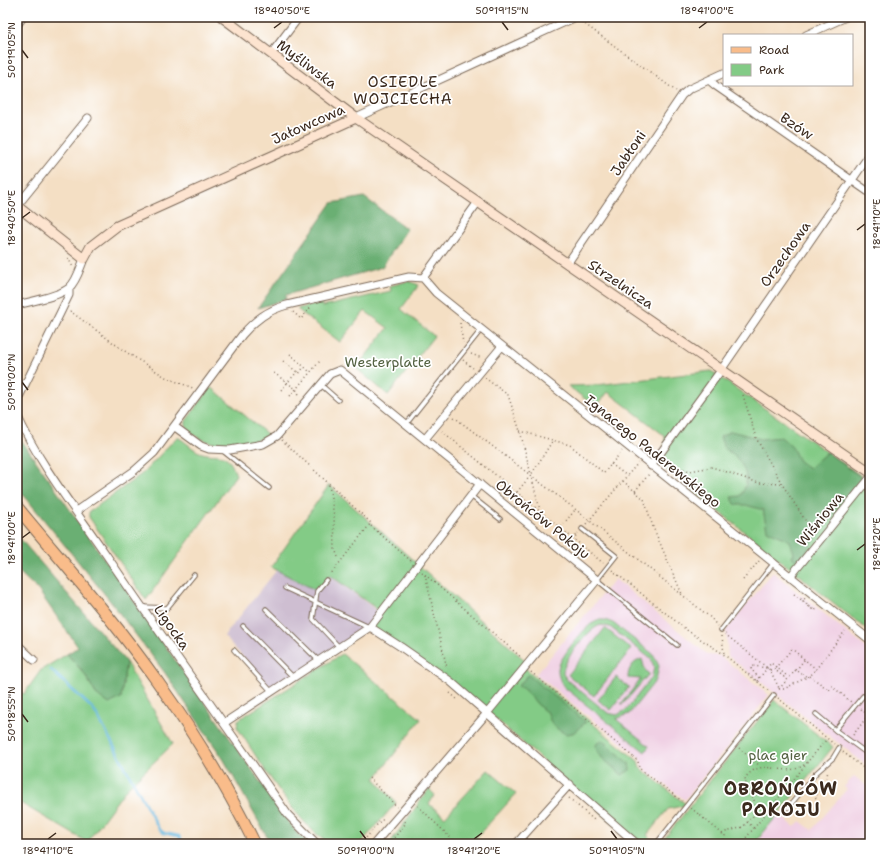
<svg xmlns="http://www.w3.org/2000/svg" width="887" height="861" viewBox="0 0 887 861" font-family="'Shantell Sans',sans-serif">
<style>
.built{fill:#f0d0e4}
.industrial{fill:#cebed1}
.green{fill:#83cb86;stroke:#5f7a52;fill-rule:evenodd}
.forest{fill:#6aaf73;stroke:#526c48}
.lines{fill:none;stroke-linecap:round;stroke-linejoin:round}
.stream{stroke:#64b8e0;stroke-width:2.5}
.lane-casing{stroke:#7c6958;stroke-width:5.5}
.street-casing{stroke:#7c6958;stroke-width:9}
.secondary-casing{stroke:#7c6958;stroke-width:11}
.primary-casing{stroke:#7c6958;stroke-width:13}
.path{stroke:#7c6958;stroke-width:1.5;stroke-dasharray:1 3;stroke-linecap:butt}
.lane{stroke:#fff;stroke-width:3.5}
.street{stroke:#fff;stroke-width:7}
.secondary{stroke:#fde4d0;stroke-width:9}
.primary{stroke:#f9bc8a;stroke-width:11}
.ticks{fill:none;stroke:#3b2a1e;stroke-width:1.5}
.labels{text-anchor:middle;dominant-baseline:central;stroke-width:3.5;stroke-linejoin:round;paint-order:stroke}
.street-label{font-size:14px;fill:#3b2a1e;stroke:#fff}
.park-label{font-size:14px;fill:#546242;stroke:#fff}
.neighbourhood-label{font-size:15px;letter-spacing:1px;fill:#3b2a1e;stroke:#fff}
.district-label{font-size:18px;font-weight:bold;letter-spacing:1px;fill:#3b2a1e;stroke:#fff}
.neatline{fill:none;stroke:#3b2a1e;stroke-width:1.5}
.ticks-label{font-size:10px;text-anchor:middle;fill:#3b2a1e}
</style>
<rect width="100%" height="100%" fill="#fff"/>
<filter id="ink" filterUnits="userSpaceOnUse"><feTurbulence type="fractalNoise" baseFrequency=".025" numOctaves="2"/><feDisplacementMap in="SourceGraphic" scale="8" xChannelSelector="R" yChannelSelector="G"/><feConvolveMatrix kernelMatrix="1 2 1 2 8 2 1 2 1" color-interpolation-filters="sRGB"/></filter>
<filter id="wash" filterUnits="userSpaceOnUse"><feTurbulence type="fractalNoise" baseFrequency=".012" numOctaves="4" result="noise"/><feDisplacementMap in="SourceGraphic" scale="16" xChannelSelector="R" yChannelSelector="G"/><feGaussianBlur stdDeviation="0.9" result="paint"/><feColorMatrix in="noise" values="0 0 0 0 0 0 0 0 0 0 0 0 0 0 0 0 0 1.4 0 .05"/><feComposite in="paint" operator="in"/></filter>
<g filter="url(#wash)">
<rect width="100%" height="100%" fill="#f4dfc4"/>
<!-- built -->
<path class="built" d="M773,572l97,79v117l-142,-112 -2,-26z
M615,579l93,76 12,1 49,39 -84,105 -43,-33 -2,-9 -104,-84z
M854,776l14,11 -1,2 3,3v52h-116l24,-30 17,13 5,-6 12,9 35,-41 -3,-2z"/>
<!-- industrial -->
<path class="industrial" d="M284,561l41,11 54,40 -9,13 -97,65 -49,-54z"/>
<!-- green -->
<path class="green" d="M408,281l11,4 -18,24 33,27 -46,59 -32,-27 32,-40 -23,-17 -25,31 -43,-33 24,-7 1,5 69,-16 -1,-5z
M711,371l149,104 10,11v146l-207,-165 2,-31 -57,-44 -12,15 -28,-21 29,-1z
M211,387l56,47 1,1c-21,12 -55,14 -75,-1 -4,-4 -8,-7 -7,-13z
M177,437c7,3 13,10 20,14 19,9 29,-6 39,24l-90,125 -57,-83v-5l54,-39z
M329,485l199,178 -3,5 113,93 2,7 47,37 -19,4 -21,26 9,9h-19l-149,-132 -118,-85 11,-15 -51,-37 -13,16 -46,-24z
M597,620h8l8,3 40,31 6,12 -3,14 -27,34 -13,5 33,27 -4,6 -81,-65c-4,-6 -6,-11 -6,-18 1,-11 28,-44 39,-49zM601,625l9,2 41,32 3,8 -2,10 -26,33 -9,5 -9,-2 -40,-32 -5,-7c-1,-13 26,-46 38,-49z
M605,628l26,21 -37,47 -26,-21z
M67,654l17,19 12,21 25,4 5,-36 47,82 -47,45 -39,53 -70,-41v-110l7,3 17,-24z
M342,654l79,65 -46,60 21,24 -36,41c-8,0 -20,2 -27,0 -29,-8 -78,-90 -96,-117l1,-7z
M642,659l3,11 4,4 -27,31 -1,-1 20,-25 -13,-1c0,-10 5,-16 14,-19z
M616,677l13,10 -18,23 -13,-10z
M774,700l59,47 -79,97h-94z
M488,770l28,24 -46,50h-81l40,-55 6,6 -6,9 16,13z"/>
<!-- forest -->
<path class="forest" d="M364,197l43,32 -25,38 -96,28v4l-28,9 74,-105z
M731,431l30,8 20,-2 11,10 7,14 10,7 18,-16 35,26 -64,84 -6,-5 2,-4 -4,-12 -23,-11 -4,-20 -17,-5h-10l-5,-8 9,-1c11,-14 6,-27 -5,-40 -2,-3 -7,-4 -10,-7 -2,-3 -4,-9 -5,-12z
M17,434l256,366 24,33 13,11h-39l-47,-84 -59,-87 -58,-76 -90,-110z
M17,535l109,127 -5,36 -12,6 -13,-10 -12,-21 -17,-19 11,-7 -40,-57 -21,-20z
M528,675l58,47 -13,11 -7,1c-9,-4 -17,-11 -18,-21 -13,-7 -17,-21 -30,-27z
M602,740l27,23 1,7 -8,5 -20,-17 -7,-11 3,-5z"/>
<g class="lines">
<!-- stream -->
<path class="stream" d="M51,670l42,39 5,8 61,112 5,4 15,3 5,8"/>
</g>
</g>
<g filter="url(#ink)">
<g class="lines">
<!-- lane casing -->
<g class="lane-casing">
<path id="lane" d="M321,385l17,15
M407,423l74,-93
M223,451l46,37
M471,496l29,23
M582,529l34,27 -19,24 80,65
M326,580l-9,11 -4,28 26,28
M285,588l84,39
M142,607l25,1 27,-33
M266,609l52,51
M243,626l50,51
M721,630l52,-66
M234,650l38,42
M816,714l19,16 28,-34
M835,730l30,22
M788,808l28,-35 17,-15 6,-10
M656,844l118,-149"/>
</g>
<!-- street casing -->
<g class="street-casing">
<path id="street" d="M17,25l6,-8
M806,35l40,-18
M271,54l28,-37
M709,80l7,6 154,107
M356,118l220,-101
M17,206l71,-88
M567,264l115,-169 7,-6 35,-16
M423,278l13,15 434,347
M423,278l55,-76
M17,305c14,-4 41,-8 52,-17 8,-7 11,-20 15,-29
M17,401l52,-106v-7
M17,415c22,49 60,97 90,141 59,87 121,172 181,259l29,29
M175,427l26,19 8,3 21,1 33,-6 14,-8 53,-62 10,-4 257,210 -109,132 -114,132
M425,439l77,-93
M651,466l68,-93 151,-219
M76,511l58,-40 20,-18 88,-118c13,-15 26,-25 45,-30l122,-28 14,1
M790,577l80,-99
M370,627l31,20 49,34 187,163
M17,644l17,16
M224,723l146,-96 110,-143
M516,844l54,-60"/>
</g>
<!-- secondary casing -->
<g class="secondary-casing">
<path id="secondary" d="M222,17l134,101 514,354
M17,206l67,53 7,-13 26,-20 239,-108"/>
</g>
<!-- primary casing -->
<g class="primary-casing">
<path id="primary" d="M17,507c47,57 97,113 140,174 37,52 70,106 98,163"/>
</g>
<!-- path -->
<path class="path" d="M582,22l94,69
M68,258l5,9
M70,311l53,39 44,28 26,10
M293,312l8,7 9,-11
M460,323l3,20
M290,354l20,18
M471,354l11,4
M463,360l10,8
M283,361l14,11
M274,373l22,16 4,7
M485,378l23,17 12,36 20,79
M281,390l16,-18 2,2 5,-7
M743,395l13,43 26,46 25,39 9,11
M290,396l30,-35
M454,417l121,92 136,109 6,8
M442,431l161,132
M520,431l50,14 34,28 18,-22
M282,440l89,83 -41,52
M611,464l16,12
M664,466l6,-1 20,6 22,-4 47,16 23,1
M623,481l21,18 9,28 29,67
M329,485l5,31 1,33 4,11
M635,491l14,-17
M517,492l14,-17 22,-35
M586,524l52,-61
M371,526l40,35
M561,527l14,-17
M568,546l10,-13
M612,570l76,61 34,22 47,38
M422,572l100,86
M425,575l22,93
M743,580l16,-19
M794,594l21,17 2,-3
M805,599l-3,-2 -1,2 12,11
M725,634l45,36 9,18 -1,2
M722,636l2,18
M770,670l4,-1 10,8 2,-2 -10,-8
M796,670l9,-11
M531,672l107,89 1,7 43,33
M810,676l19,14 3,-4 19,16
M759,678l-8,-9 2,-3 14,2
M757,681l14,-18 5,4 16,-18 24,20 29,-38
M779,689h5l27,-14 5,-6
M779,689l17,-19 11,7
M450,693l8,7
M778,698l56,46
M861,709l7,6
M853,735l17,-22
M739,748l21,18
M843,752l27,21
M809,760l18,-21
M369,778l28,29
M569,798l25,22
M816,798l-1,-1 10,-13 3,-13
M418,806l39,38
M691,808l34,28
M747,822l7,6
M324,841l5,3
M361,844l20,-24h3
M389,844l17,-21 -2,-3
M723,844l3,-12 17,-5 10,-11 1,-16 -7,-10 -2,-12c17,-21 32,-3 53,-10 4,-1 8,-5 11,-7
M741,844l66,-81"/>
<!-- lane -->
<use href="#lane" class="lane"/>
<!-- street -->
<use href="#street" class="street"/>
<!-- secondary -->
<use href="#secondary" class="secondary"/>
<!-- primary -->
<use href="#primary" class="primary"/>
</g>
</g>
<!-- ticks -->
<path class="ticks" d="M502,22l6,8M274,28l8,-6M699,28l8,-6M22,50l6,8M22,218l8,-6M857,230l8,-6M22,382l6,8M22,538l8,-6M857,550l8,-6M22,714l6,8M360,831l6,8M611,831l6,8M48,839l8,-6M474,839l8,-6"/>
<g class="labels">
<!-- street labels -->
<g class="street-label">
<text transform="translate(307 64) rotate(37)">Myśliwska</text>
<text transform="translate(308 124) rotate(-24)">Jałowcowa</text>
<text transform="translate(797 126) rotate(34)">Bzów</text>
<text transform="translate(628 153) rotate(-56)">Jabłoni</text>
<text transform="translate(785 254) rotate(-55)">Orzechowa</text>
<text transform="translate(621 284) rotate(34)">Strzelnicza</text>
<text transform="translate(653 451) rotate(39)">Ignacego Paderewskiego</text>
<text transform="translate(543 519) rotate(39)">Obrońców Pokoju</text>
<text transform="translate(820 519) rotate(-51)">Wiśniowa</text>
<text transform="translate(172 627) rotate(55)">Ligocka</text>
</g>
<!-- park labels -->
<g class="park-label">
<text x="388" y="362">Westerplatte</text>
<text x="778" y="755">plac gier</text>
</g>
<!-- neighbourhood labels -->
<g class="neighbourhood-label">
<text x="403" y="82">OSIEDLE<tspan x="403" dy="17">WOJCIECHA</tspan></text>
</g>
<!-- district labels -->
<g class="district-label">
<text x="781" y="789">OBROŃCÓW<tspan x="781" dy="21">POKOJU</tspan></text>
</g>
</g>
<!-- margin -->
<rect width="887" height="861" fill="none" stroke="#fff" stroke-width="44"/>
<!-- legend -->
<rect x="723" y="34" width="130" height="52" fill="#ffffff" stroke="#b1aaa5"/>
<rect x="731" y="47" width="20" height="6" fill="#f9bc8a" stroke="#b1aaa5"/>
<text x="759" y="54" font-size="12" fill="#3b2a1e">Road</text>
<rect x="731" y="64" width="20" height="12" fill="#83cb86" stroke="#b1aaa5"/>
<text x="759" y="74" font-size="12" fill="#3b2a1e">Park</text>
<rect x="22" y="22" width="843" height="817" class="neatline"/>
<g class="ticks-label">
<text x="282" y="14">18°40'50"E</text>
<text x="502" y="14">50°19'15"N</text>
<text x="707" y="14">18°41'00"E</text>
<text transform="translate(11 50) rotate(-90)" y="4">50°19'05"N</text>
<text transform="translate(11 218) rotate(-90)" y="4">18°40'50"E</text>
<text transform="translate(876 224) rotate(-90)" y="4">18°41'10"E</text>
<text transform="translate(11 382) rotate(-90)" y="4">50°19'00"N</text>
<text transform="translate(11 538) rotate(-90)" y="4">18°41'00"E</text>
<text transform="translate(876 544) rotate(-90)" y="4">18°41'20"E</text>
<text transform="translate(11 714) rotate(-90)" y="4">50°18'55"N</text>
<text x="48" y="854">18°41'10"E</text>
<text x="366" y="854">50°19'00"N</text>
<text x="474" y="854">18°41'20"E</text>
<text x="617" y="854">50°19'05"N</text>
</g>
</svg>
